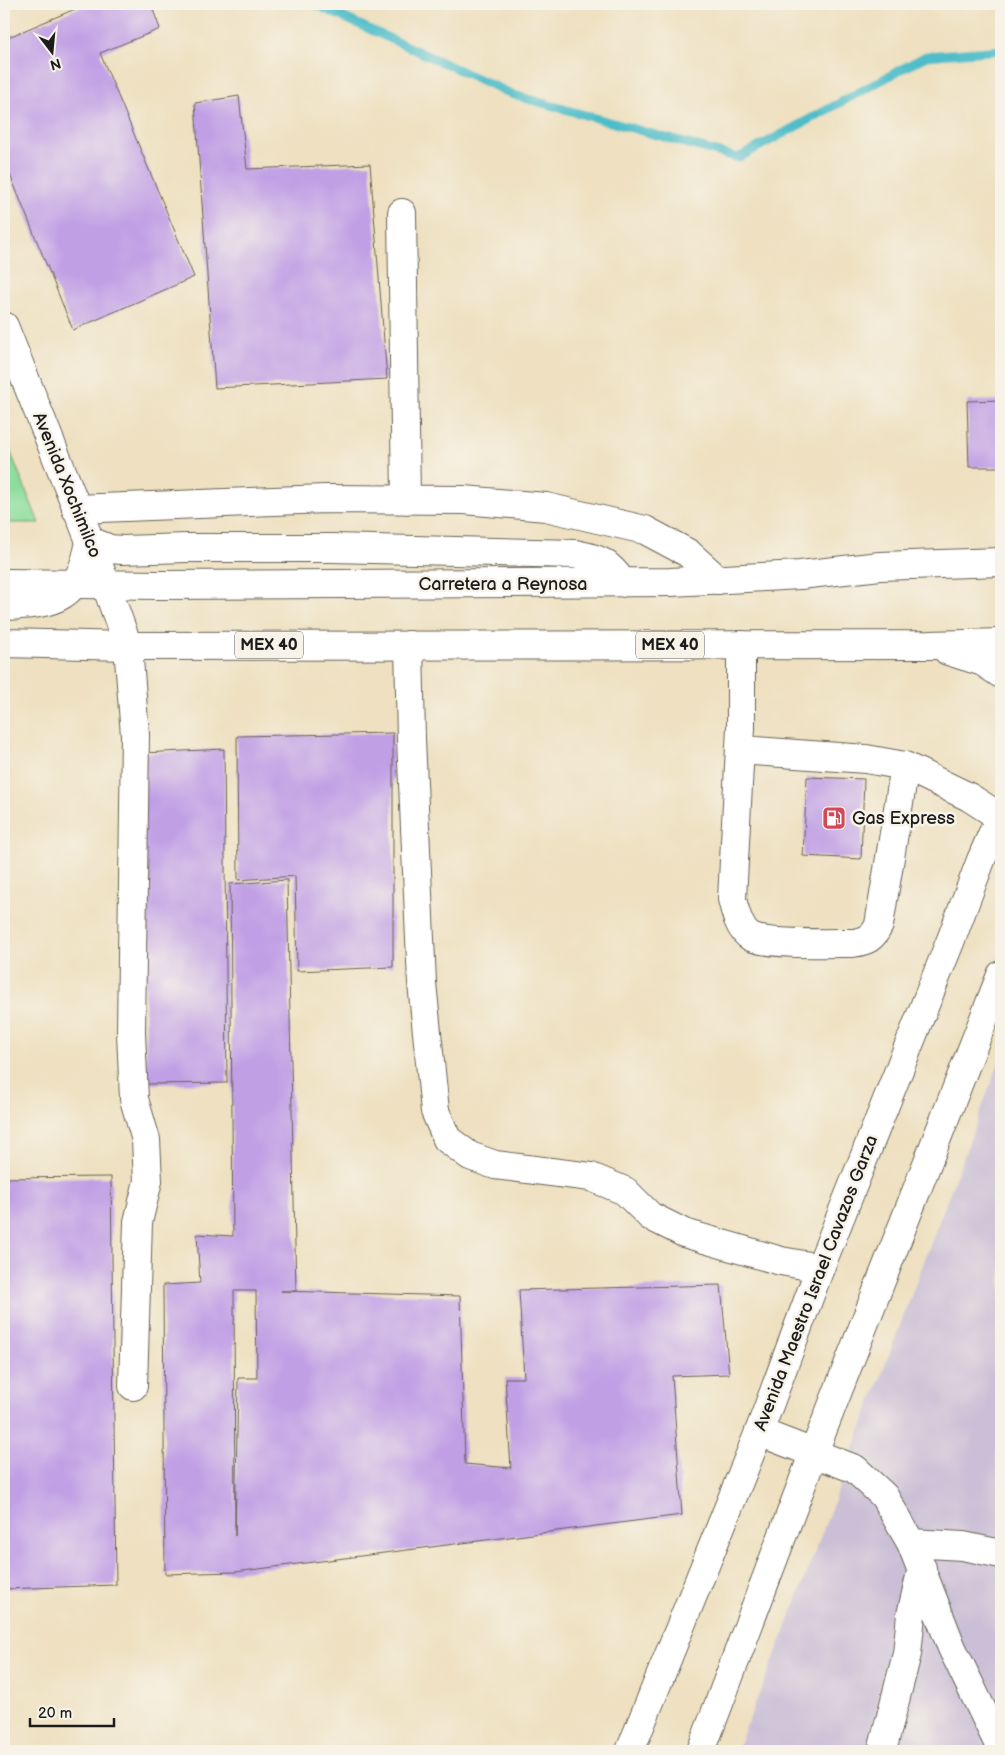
<svg xmlns="http://www.w3.org/2000/svg" width="1005" height="1755" viewBox="0 0 1005 1755" font-family="'Balsamiq Sans',sans-serif">
<style>
.industrial{fill:#cabfd6}
.green{fill:#8cdd9d;stroke:#547c5c}
.lines{fill:none;stroke-linecap:round;stroke-linejoin:round}
.stream{stroke:#50bdc9;stroke-width:9}
.building{fill:#c09fe5;fill-rule:evenodd}
.minor-casing{stroke:#666155;stroke-width:30}
.major-casing{stroke:#666155;stroke-width:30}
.minor{stroke:#fff;stroke-width:28}
.major{stroke:#fff;stroke-width:28}
.labels{text-anchor:middle;dominant-baseline:central;stroke-width:5;stroke-linejoin:round;paint-order:stroke}
.shield{fill:#f7f3e8;stroke:#5e5c59;stroke-width:1}
.shield-label{font-size:16px;font-weight:bold;fill:#1c1c1c}
.street-label{font-size:18px;fill:#1c1c1c;stroke:#f7f3e8}
.poi-label{font-size:18px;fill:#1c1c1c;stroke:#f7f3e8;text-anchor:start}
</style>
<rect width="100%" height="100%" fill="#f7f3e8"/>
<filter id="ink" filterUnits="userSpaceOnUse"><feTurbulence type="fractalNoise" baseFrequency=".02" numOctaves="2"/><feDisplacementMap in="SourceGraphic" scale="10" xChannelSelector="R" yChannelSelector="G"/><feConvolveMatrix kernelMatrix="1 2 1 2 8 2 1 2 1" color-interpolation-filters="sRGB"/></filter>
<filter id="wash" filterUnits="userSpaceOnUse"><feTurbulence type="fractalNoise" baseFrequency=".0096" numOctaves="4" result="noise"/><feDisplacementMap in="SourceGraphic" scale="20" xChannelSelector="R" yChannelSelector="G"/><feGaussianBlur stdDeviation="1.12" result="paint"/><feColorMatrix in="noise" values="0 0 0 0 0 0 0 0 0 0 0 0 0 0 0 0 0 1.4 0 .05"/><feComposite in="paint" operator="in"/></filter>
<g filter="url(#wash)">
<rect width="100%" height="100%" fill="#eee0c0"/>
<!-- industrial -->
<path class="industrial" d="M1001,1057v694h-265l49,-120z"/>
<!-- green -->
<path class="green" d="M4,436l35,87h-35z"/>
<g class="lines">
<!-- stream -->
<path class="stream" d="M314,4l200,91 224,63 188,-102 75,-6"/>
</g>
<g id="blocks">
<!-- building -->
<path class="building" d="M87,4h64l9,25 -60,24 94,224 -121,53 -69,-170v-121z
M239,96l8,73 123,-5 17,215 -172,9 -20,-285z
M1001,400v67h-32l-2,-66z
M393,733v234l-96,4 -2,-95 -57,4 -1,-144z
M224,749l3,334 -81,1 -3,-331z
M807,777l57,2 -3,80 -58,-3z
M287,880l9,411h-15l179,5 5,168 46,4 -6,-90h19l-5,-88 202,-5 8,89 -57,2 10,139 -447,57 -70,2 -2,-289 37,-2 -3,-49 36,2 -3,-352zM234,1291h22l1,87h-19l-3,158z
M111,1177l5,408 -112,4v-411z"/>
</g>
</g>
<g filter="url(#ink)">
<use href="#blocks" fill-opacity="0" stroke="#666155" stroke-width="1"/>
<g class="lines">
<!-- minor casing -->
<g class="minor-casing">
<path id="minor" d="M402,213l4,287
M4,326l86,215 38,105 7,89 -4,298 3,66 12,41 2,41 -10,41 -5,164
M76,509l249,-10 139,1 82,7 99,23 43,23 30,27
M409,645l2,94 11,244 13,128 12,28 23,17 25,9 96,12 34,14 25,25 34,17 97,28 39,7
M741,645v83l-9,171c3,12 7,31 19,38 16,8 81,6 102,6 14,-2 20,-5 26,-18l26,-159
M740,750l126,9 39,7 64,31 31,20
M759,1432l96,37 29,27 27,47 41,105 49,101
M911,1543l52,3 38,8
M882,1751l25,-97 4,-39 11,-47"/>
</g>
<!-- major casing -->
<g class="major-casing">
<path id="major" d="M4,583l155,2 512,-3 129,-7 80,-9 121,-4
M4,606c52,-2 76,-7 86,-65l20,8 12,1 65,-2h145l243,6c25,5 32,7 48,29
M4,643l124,3 802,-1 71,-2
M948,651l35,11 18,12
M630,1751l129,-319 61,-164 132,-331 29,-77 20,-46
M701,1751l113,-299 187,-477"/>
</g>
<!-- minor -->
<use href="#minor" class="minor"/>
<!-- major -->
<use href="#major" class="major"/>
</g>
</g>
<!-- icons -->
<defs>
<g id="fuel-square" transform="scale(1.25)"><rect x="-9" y="-9" width="18" height="18" rx="4" fill="#d1495b" stroke="#f7f3e8"/><path d="M-5.5-6h7V0h2V4h1.3V-2.5L3-4.5l.8-.8L6-3V5H2.5V1h-1V6h-7ZM-4.2-4.7v3.2H.2V-4.7Z" fill="#fff"/></g>
</defs>
<g fill-rule="evenodd">
<use href="#fuel-square" x="834" y="818"/>
</g>
<g class="labels">
<!-- shield labels -->
<g class="shield">
<rect x="235" y="631.5" width="68" height="27" rx="4"/>
<rect x="636" y="631.5" width="68" height="27" rx="4"/>
</g>
<g class="shield-label">
<text x="269" y="645">MEX 40</text>
<text x="670" y="645">MEX 40</text>
</g>
<!-- street labels -->
<g class="street-label">
<text transform="translate(67 485) rotate(68)">Avenida Xochimilco</text>
<text x="503" y="584">Carretera a Reynosa</text>
<text transform="translate(816 1283) rotate(-69)">Avenida Maestro Israel Cavazos Garza</text>
</g>
<!-- poi labels -->
<g class="poi-label">
<text x="852" y="818">Gas Express</text>
</g>
</g>
<!-- margin -->
<rect width="1005" height="1755" fill="none" stroke="#f7f3e8" stroke-width="20"/>
<!-- north arrow -->
<g transform="translate(52 52) rotate(164)" stroke="#f7f3e8" stroke-width="4" paint-order="stroke">
<path d="M0-4L9 19L0 12L-9 19Z" fill="#1c1c1c"/>
<text y="-8" font-size="14" font-weight="bold" text-anchor="middle" fill="#1c1c1c">N</text>
</g>
<!-- scale -->
<path d="M30 1718v8h84v-8" fill="none" stroke="#1c1c1c" stroke-width="2.5"/>
<text x="38" y="1718" font-size="15" fill="#1c1c1c" stroke="#f7f3e8" stroke-width="4" paint-order="stroke">20 m</text>
</svg>
